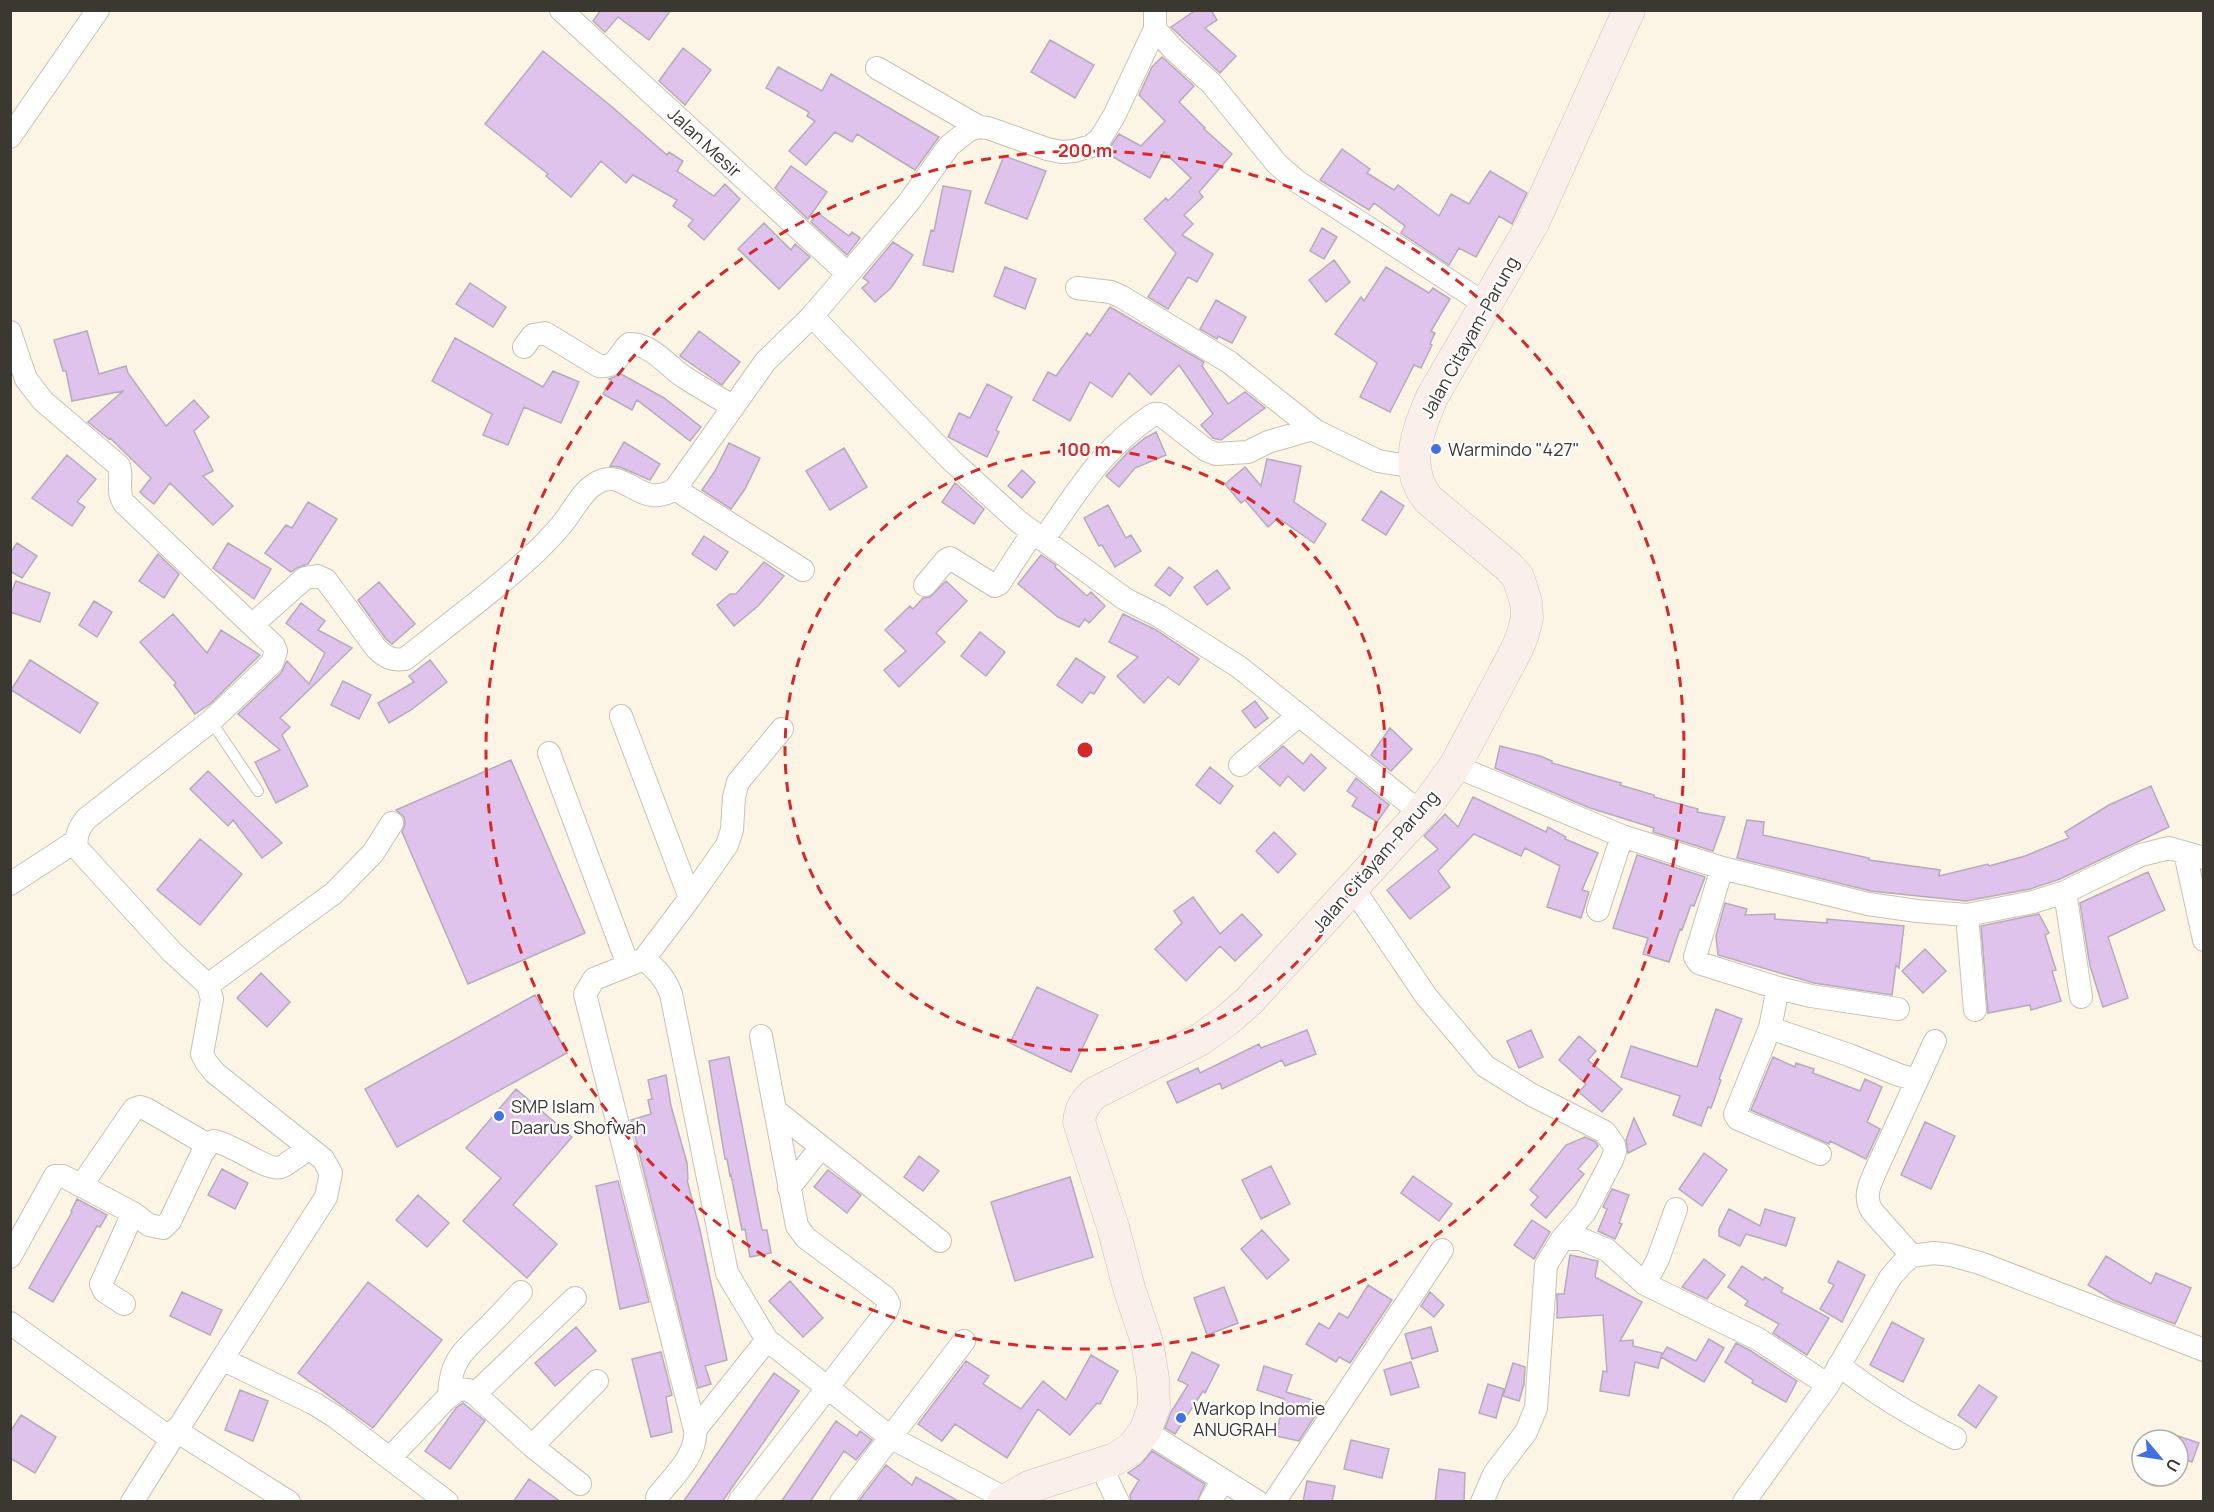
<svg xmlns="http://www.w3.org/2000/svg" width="2214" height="1512" viewBox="0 0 2214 1512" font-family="Manrope,sans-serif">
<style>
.building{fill:#dfc3ed;stroke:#b5acba;stroke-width:1.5}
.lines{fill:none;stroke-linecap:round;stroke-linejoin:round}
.lane-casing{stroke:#c9c2b3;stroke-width:12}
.street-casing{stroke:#c9c2b3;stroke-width:24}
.secondary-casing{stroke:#c9c2b3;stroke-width:33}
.lane{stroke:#fff;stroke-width:10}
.street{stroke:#fff;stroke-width:22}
.secondary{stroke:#fbefeb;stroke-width:32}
.ring{fill:none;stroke:#d62828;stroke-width:3;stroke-dasharray:10 8}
.poi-dot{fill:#4270e1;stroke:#fff;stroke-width:2}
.labels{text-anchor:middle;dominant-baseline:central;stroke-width:4.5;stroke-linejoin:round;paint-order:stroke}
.street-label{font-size:18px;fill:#3b3832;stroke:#fff}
.poi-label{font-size:18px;fill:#3b3832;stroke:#fff;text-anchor:start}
.centre{fill:#d62828;stroke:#fff;stroke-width:3}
.ring-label{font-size:18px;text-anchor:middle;font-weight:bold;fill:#d62828;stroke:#fff;stroke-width:4.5;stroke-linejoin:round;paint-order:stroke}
</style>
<rect width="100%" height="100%" fill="#fcf5e5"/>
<!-- building -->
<path class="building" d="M601,10h70l-22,30 -31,-23 -13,15 -12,-11z
M1196,10h15l6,10 -12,8 31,28 -16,17 -49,-46z
M1050,40l44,25 -19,33 -44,-26z
M683,48l28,22 -26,35 -26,-24z
M543,51l68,55 56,49 2,-3 14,9 -6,10 37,25 11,-12 15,15 -36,41 -16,-14 5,-6 -20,-14 4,-6 -44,-25 -7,8 -25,-22 -30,36 -25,-21 2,-2 -63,-50z
M1162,57l32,29 -15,16 26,26 -1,1 28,25 -33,38 4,5 -19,18 9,9 -11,11 31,19 -16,28 -9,-5 -20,32 -20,-12 28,-44 -32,-34 22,-21 2,3 23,-23 -27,-26 -14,26 -44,-25 13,-19 22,12 24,-25 -26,-26 13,-28z
M778,67l44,24 9,-17 108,63 -24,33 -58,-36 -5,8 -17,-10 -29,33 -17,-14 26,-30 -8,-5 2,-4 -43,-24z
M1342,149l28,20 -3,4 27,17 4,-5 41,31 12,-22 18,10 21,-33 37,22 -15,31 -13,-8 -23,41 -17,-9 -10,17 -48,-32 4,-7 -31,-23 -5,7 -49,-30z
M1004,156l42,15 -19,48 -42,-16z
M791,166l36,26 -19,27 -33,-31z
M943,186l28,5 -18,81 -30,-7 8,-35 3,1z
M818,213l31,23 3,-4 8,6 -13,17 -36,-33z
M764,223l27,27 4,-6 15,13 -31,32 -41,-40z
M1322,228l15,9 -13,22 -14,-8z
M893,242l20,13 -22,33 -16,14 -13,-14 7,-6 -6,-4z
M1334,260l16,22 -24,20 -17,-22z
M1005,267l31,12 -11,30 -31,-13z
M1386,267l43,26 4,-5 17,11 -19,32 4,2 -5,11 2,1 -11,23 -7,-3 -24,47 -30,-15 17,-34 -42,-29 26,-37 3,4z
M470,283l36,24 -13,20 -37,-23z
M1216,300l30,17 -14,26 -14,-7 -1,3 -17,-10z
M1110,307l94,55 -2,4 26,38 17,-12 20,16 -44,32 -8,-2 -12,-13 12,-11 -34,-49 -28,30 -22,-22 -17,24 -22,-15 -20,39 -37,-21 15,-28 8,4 31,-43 3,3z
M87,331l12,43 27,-8 2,7 38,53 28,-26 15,17 -15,14 19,40 -10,5 30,30 -20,19 -43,-42 -16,21 -9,-7 -5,-5 11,-14 -41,-40 -1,1 -21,-17 35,-31 -51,10 -6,-30h-3l-9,-31z
M699,331l41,31 -18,23 -42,-29z
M455,338l88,49 10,-16 26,11 -18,41 -37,-16 -16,38 -25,-10 9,-21 -60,-33z
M621,374l43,24 37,29 -11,14 -53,-41 -5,10 -29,-16 8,-14 -2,-1z
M987,384l25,13 -16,33 3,2 -12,25 -39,-20 11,-24 11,5z
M1156,432l10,23 -31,13 -16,19 -13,-11 23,-25 16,-13z
M624,442l36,22 -10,16 -30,-13 -10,-1z
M729,443l31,15 -15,31 -14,20 -29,-19 13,-19z
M844,448l23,39 -37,23 -24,-39z
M67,455l29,24 -19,23 8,5 -13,19 -40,-28z
M1267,459l34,7 -7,36 32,22 -12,19 -36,-25 -10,9 -23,-27 -4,3 -16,-19 20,-17 16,19z
M1022,470l13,12 -13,16 -14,-12z
M955,483l29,26 -10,15 -32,-22z
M1381,491l23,15 -18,29 -24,-15z
M308,502l29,17 -29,45 -11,4 -6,4 -26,-19 21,-28 6,3z
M1108,505l18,33 5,-3 10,16 -26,16 -13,-22 -3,1 -15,-28z
M704,536l24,16 -12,18 -24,-16z
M17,543l20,13 -15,22 -12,-7v-18z
M228,543l43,26 -17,30 -41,-31z
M158,554l21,20 -15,24 -25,-17z
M1041,555l15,10 -1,2 32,29 4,-4 14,14 -16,17 -4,-4 -6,8 -21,-10 -40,-33z
M764,562l20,14 -26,30 -24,20 -17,-21 13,-11h6z
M1169,567l14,11 -13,18 -15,-11z
M1217,570l13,18 -23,17 -13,-18z
M16,581l34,12 -10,29 -30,-10v-16z
M946,581l21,20 -31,32 9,9 -46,45 -15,-17 22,-19 -21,-21 25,-24 3,3 10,-11 7,-1z
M379,582l36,42 -23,20 -6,-5 -28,-39z
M94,601l18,11 -15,25 -18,-12z
M301,603l24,18 -7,9 34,18 -72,70 10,9 -8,8 26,51 -32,17 -21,-41 25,-12 -42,-36 43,-41 6,-12 22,23 16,-31 -39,-30z
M173,614l34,39 14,-23 39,25 -50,49 -15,10 -21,-29 2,-2 -36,-41z
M1123,614l33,16 43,29 -20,26 -11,-8 -24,26 -27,-27 21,-19 -29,-15z
M980,632l25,20 -19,24 -25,-20z
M1076,658l29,19 -11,17 -4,-2 -8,11 -25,-18z
M30,660l68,43 -18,30 -69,-43z
M430,660l17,22 -36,28 -22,13 -11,-20 36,-21 -5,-6z
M343,681l28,14 -12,24 -28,-14z
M1255,701l13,17 -13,10 -13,-17z
M1390,728l22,21 -21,22 -20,-16z
M1283,746l20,18 8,-10 15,14 -22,23 -16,-15 -8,10 -21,-19z
M1500,746l40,10 12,5v2l69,20 -1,2 34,10v2l44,12 -1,3 28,5 -12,34 -60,-19 1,-4 -64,-20 -95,-40z
M511,760l74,173 -117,51 -66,-152 3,-8 -1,-7 -8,-7z
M1210,767l23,19 -13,18 -24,-19z
M208,771l74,72 -20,15 -29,-38 -5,6 -38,-37z
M1356,778l33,27 -12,17 -25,-16 5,-8 -10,-7z
M2151,786l18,41 -109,52 -30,10 -64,12 -95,-10 -134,-33 10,-38 17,2 -1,13 106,23v2l71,10 -1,6 49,-12 1,2 36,-10 44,-18 -4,-6 44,-27z
M1473,797l73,35 2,-5 18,10 -1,2 33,14 -16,37 7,2 -8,26 -34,-11 13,-41 -35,-18 -4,8 -47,-22 -36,37 12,16 -40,32 -23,-29 51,-41 -14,-13 21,-22 13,13z
M1274,832l22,22 -18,19 -22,-22z
M200,839l42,35 -42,51 -43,-35z
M1637,855l68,22 -11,29 -3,-1 -9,25 -2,-1 -11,33 -26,-8 5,-16 -35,-10z
M2148,872l17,38 -57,27 20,61 -25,9 -13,-41 -10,-63z
M1193,897l27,37 22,-20 20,21 -27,26 -15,-15 -34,35 -31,-32 27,-26 -8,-12z
M1725,903l22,6 -2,6 30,-1v5l52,4v-4l77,7 -5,42 -3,-3 -4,30 -78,-12 -96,-28 -2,-19z
M2039,914l10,19 -4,2 11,35 -4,1 9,30 -30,9 -1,-5 -42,8 -7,-87z
M1925,949l21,22 -23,22 -21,-22z
M261,973l29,29 -23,25 -30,-29z
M1037,987l61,28 -27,57 -61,-29z
M535,995l32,58 -170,94 -32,-58z
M1716,1009l26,10 -23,60 2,1 -10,28 -3,-1 -7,19 -28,-11 7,-19 -59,-19 10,-31 66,21z
M1307,1030l9,24 -31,12 -3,-6 -60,29 -2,-6 -43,20 -10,-21 31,-14 2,5 59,-29 2,4z
M1531,1030l12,27 -24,11 -12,-27z
M1579,1036l17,15 -8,9 34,29 -20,23 -23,-20 7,-8 -27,-24z
M729,1057l33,173h5l4,23 -21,4 -5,-28 -3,1 -11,-55 -1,1 -3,-17h-2l-16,-98z
M1773,1057l22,10 1,-4 18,6 -1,4 47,18 5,-12 17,8 -15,35 13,7 -14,30 -36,-18 -1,3 -78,-34z
M666,1075l5,31 16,57 1,16 -1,1 13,50 27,130 -22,6 6,18 -13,4 -67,-268 20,-6 -3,-14 4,-1 -4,-19z
M516,1089l56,48 -59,68 44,39 -30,34 -64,-57 38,-43 -35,-30z
M1634,1118l12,26 -18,9 -2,-13z
M1925,1122l30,14 -24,53 -30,-14z
M1585,1137l11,5 2,4 -20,23 6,5 -38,44 -15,-13 7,-8 -8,-7 36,-45z
M1704,1153l23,17 -25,36 -23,-17z
M919,1156l20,15 -16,20 -19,-14z
M1271,1166l19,38 -29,15 -19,-39z
M222,1169l26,14 -13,26 -27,-14z
M828,1170l33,25 -14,18 -33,-26z
M1413,1176l39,28 -13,17 -38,-28z
M1070,1177l23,80 -78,24 -24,-79z
M618,1181l31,121 -29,7 -24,-123z
M1612,1189l17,6 -10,28 3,1 -7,15 -17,-8 9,-22 -4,-2z
M418,1195l31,28 -22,24 -31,-27z
M77,1199l30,16 -7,12 -3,-1 -44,76 -24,-14 43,-76 -1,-1z
M1729,1209l31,17 5,-17 30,9 -9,28 -40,-12 -6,12 -21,-10v-7z
M1532,1220l18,12 -16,27 -20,-14z
M1262,1230l27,30 -22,19 -26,-30z
M1570,1255l28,6 -3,16 47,25 -22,39 13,-1v6l29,7 -1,4 6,-10 29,14 13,-22 15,9 -20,34 -43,-25 -3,11 -23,-6 -6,34 -29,-5 3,-20 4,1 -4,-57 -46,3v-24h7z
M2106,1256l45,28 5,-11 35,15 -16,36 -62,-24 -25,-15z
M1704,1259l21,16 -18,24 -25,-12z
M1838,1261l27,14 -23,47 -22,-13 14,-24 -6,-3z
M1742,1266l21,14 2,-3 18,11 -2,4 48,26 -22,37 -34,-22 6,-9 -34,-19 3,-4 -20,-14z
M790,1281l33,37 -20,19 -34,-36z
M368,1282l74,58 -69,88 -75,-55z
M1368,1285l24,15 -42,63 -11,-6 -3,5 -30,-18 13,-21 10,6 10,-16 9,5z
M1224,1287l14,36 -31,12 -13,-37z
M182,1292l40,18 -12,25 -40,-19z
M1430,1292l14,13 -10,12 -13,-11z
M1892,1322l32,17 -21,43 -33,-17z
M576,1327l20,24 -41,35 -20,-23z
M1431,1327l7,24 -26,8 -7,-25z
M1736,1343l15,8 46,30 -11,21 -34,-19 1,-3 -28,-18z
M661,1352l11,43 -6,2 6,35 -21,5 -19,-78z
M1192,1352l27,13 -14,28 -2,-2 -28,43 -10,-6 6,-16 17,-27 -10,-5z
M1091,1355l27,16 -18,33 -3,-1 -27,32 -32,-26 -31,49 -52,-34 -13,17 -24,-17 48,-63 23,15 -6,8 38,25 22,-28 23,19z
M1411,1362l8,25 -28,8 -7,-25z
M1513,1363l12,4 -1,17 -5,17 -16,-5z
M1264,1366l28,9 -6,17 27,8 -4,15 6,1 -16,25 -23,-5 8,-37 -27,-9z
M774,1373l25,18 -77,111h-39z
M1488,1384l16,5 -8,29 -17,-5z
M1979,1385l18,12 -21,31 -18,-13z
M240,1390l28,11 -15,40 -28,-11z
M463,1403l22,18 -35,48 -25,-18 31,-43z
M21,1415l35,22 -21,36 -25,-15v-26z
M836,1421l21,15 3,-5 12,9 -16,20 -12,-9 -34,51h-29z
M2178,1436l21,7 -7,19 -14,-5z
M1351,1440l38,9 -7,29 -38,-9z
M1152,1451l53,33 -8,18h-66l-1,-7 9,-15 -11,-7 14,-10z
M886,1465l26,20 4,-8 44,25h-102z
M1439,1469l26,4 -1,29h-29z
M529,1479l32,23h-48z
M1307,1481l28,5 -3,16h-29z"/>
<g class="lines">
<!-- lane casing -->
<g class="lane-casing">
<path id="lane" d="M211,721l47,70"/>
</g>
<!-- street casing -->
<g class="street-casing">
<path id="street" d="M561,10l287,264
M1155,10v19l18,20 39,35 65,80 21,18 187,122
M877,68l102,59
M10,137l88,-127
M1077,288l34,4 11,5 107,65 87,69 62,30 36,6
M812,316l138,143 69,63 106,77 34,17 80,51 182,146
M10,332l16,47 17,22 76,65c4,12 -3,25 5,37l150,143 2,5 -4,12 -61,58 -125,98c-7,9 -11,17 -9,29l95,104 36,33 4,14 -10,55 4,8 9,11 108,86 8,14 -5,24 -104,162
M524,347l9,-12 12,-2 54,33c18,2 19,-11 30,-22 20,-2 40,23 55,33 16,10 32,20 49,29
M675,489l128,81
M1043,540c36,-50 58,-91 111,-126h6l46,36 10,4 32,-2 20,-10 45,-13
M925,585l21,-25 4,-2 45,28 4,-2 34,-52
M252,625l53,-47 12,-2 9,4 50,68c9,9 16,13 29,11 45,-36 92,-70 134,-110 10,-10 19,-19 27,-30 9,-12 16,-27 29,-35 31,-20 44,28 80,5l90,-127 47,-46 36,-42 61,-72 40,-56 20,-16 10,-3 9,1 59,21 15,3 12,-1 17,-5 9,-7 14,-23 41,-87
M621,716l69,182
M549,753l79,212
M1240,765l59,-50
M1455,766l167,70 100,32 146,36 49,7 50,4 66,-13 32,-10 76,-37 28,-7 35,10
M2185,853l19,87
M1722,868l-27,89 4,6 79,25 33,8 87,13
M10,884l66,-43
M1353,888l73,108 59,70 47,29 73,37 9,13 1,6 -3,9 -27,52 -23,27 -16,26 -10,143 -10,24 -32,42 -12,28
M2065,892l16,105
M1598,910l24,-74
M1967,915l8,95
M644,959c13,11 21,19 27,35l56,279 40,67 123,97 116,62
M208,985l126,-92 39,-40 19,-30
M1778,988l-8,40 -35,86 3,5 82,35
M1770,1028l79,27 50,20 18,5
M776,1111l164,130
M81,1186l53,-77 6,-2 6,2 62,36
M789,1188l32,-41
M1562,1239h19l26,11 38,34 113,55 70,46
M1912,1256l-40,-45c-9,-15 -2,-27 4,-41l59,-129
M10,1257l45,-81h8l70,37 16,12 14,3 7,-7 32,-67 6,-9 6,-4c19,3 54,31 67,26 3,-1 6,-3 8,-5 8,-5 14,-8 18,-16
M1645,1284l13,-25 18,-50
M124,1304l-20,-13 -3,-7 32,-71
M10,1323l160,115
M1839,1365c36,29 75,52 116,73
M475,1394l100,-96
M449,1397c1,-39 15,-46 40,-71 11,-11 21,-22 32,-34
M175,1430l114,72
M695,1430l72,-90
M1145,1431l113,71
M532,1446l65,-65
M390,1458l56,-59 13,-10 9,1 7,4 57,52 48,38
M1100,1464l18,38
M657,1497c14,-18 41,-42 38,-67l-110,-436 9,-15 50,-20 46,-61 37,-53 5,-15 2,-33 4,-15 44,-53
M132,1502l90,-143 93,45 19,12 113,86
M739,1502l147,-190 3,-8 -4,-7 -79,-59 -9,-12 -36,-190
M841,1502l123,-161
M1210,1502l13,-22
M1274,1502l168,-252
M1744,1502l84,-117 62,-107 12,-14 10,-8 22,-3 17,2 29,8 224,87"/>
</g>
<!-- secondary casing -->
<g class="secondary-casing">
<path id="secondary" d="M1003,1502l26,-15 86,-28 17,-11 13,-17 9,-24 -1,-28 -6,-37 -18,-54 -16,-61 -34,-105c1,-12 6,-21 16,-29l106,-54 26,-19 22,-19 172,-188 34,-47 62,-117 6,-15 4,-16 -1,-16 -8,-25 -9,-10 -80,-67c-27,-31 -11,-70 3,-103l101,-174 96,-213"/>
</g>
<!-- lane -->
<use href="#lane" class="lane"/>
<!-- street -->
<use href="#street" class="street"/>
<!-- secondary -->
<use href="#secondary" class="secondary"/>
</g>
<!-- distance rings -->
<g class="ring">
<circle cx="1085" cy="750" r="300"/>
<circle cx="1085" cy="750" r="599"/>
</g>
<!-- markers -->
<g class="poi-dot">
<circle cx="1436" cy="449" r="6"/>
<circle cx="499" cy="1116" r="6"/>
<circle cx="1181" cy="1418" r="6"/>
</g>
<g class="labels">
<!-- street labels -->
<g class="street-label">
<text transform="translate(705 142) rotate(43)">Jalan Mesir</text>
<text transform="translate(1469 337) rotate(-61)">Jalan Citayam-Parung</text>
<text transform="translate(1375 861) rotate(-49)">Jalan Citayam-Parung</text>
</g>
<!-- poi labels -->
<g class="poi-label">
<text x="1448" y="449">Warmindo "427"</text>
<text x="511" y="1106">SMP Islam<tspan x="511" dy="21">Daarus Shofwah</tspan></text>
<text x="1193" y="1408">Warkop Indomie<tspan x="1193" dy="21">ANUGRAH</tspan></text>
</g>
</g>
<circle cx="1085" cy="750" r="9" class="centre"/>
<g class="ring-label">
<text x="1085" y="157">200 m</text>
<text x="1085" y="456">100 m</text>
</g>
<!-- border -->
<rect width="2214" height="1512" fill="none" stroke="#3b3832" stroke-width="24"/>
<!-- north arrow -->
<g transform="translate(2160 1458) rotate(119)"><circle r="28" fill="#ffffff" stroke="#b1afad" stroke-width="1.5"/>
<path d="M0-4.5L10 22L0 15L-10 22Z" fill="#4270e1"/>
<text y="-9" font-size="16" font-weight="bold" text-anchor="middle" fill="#3b3832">U</text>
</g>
</svg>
